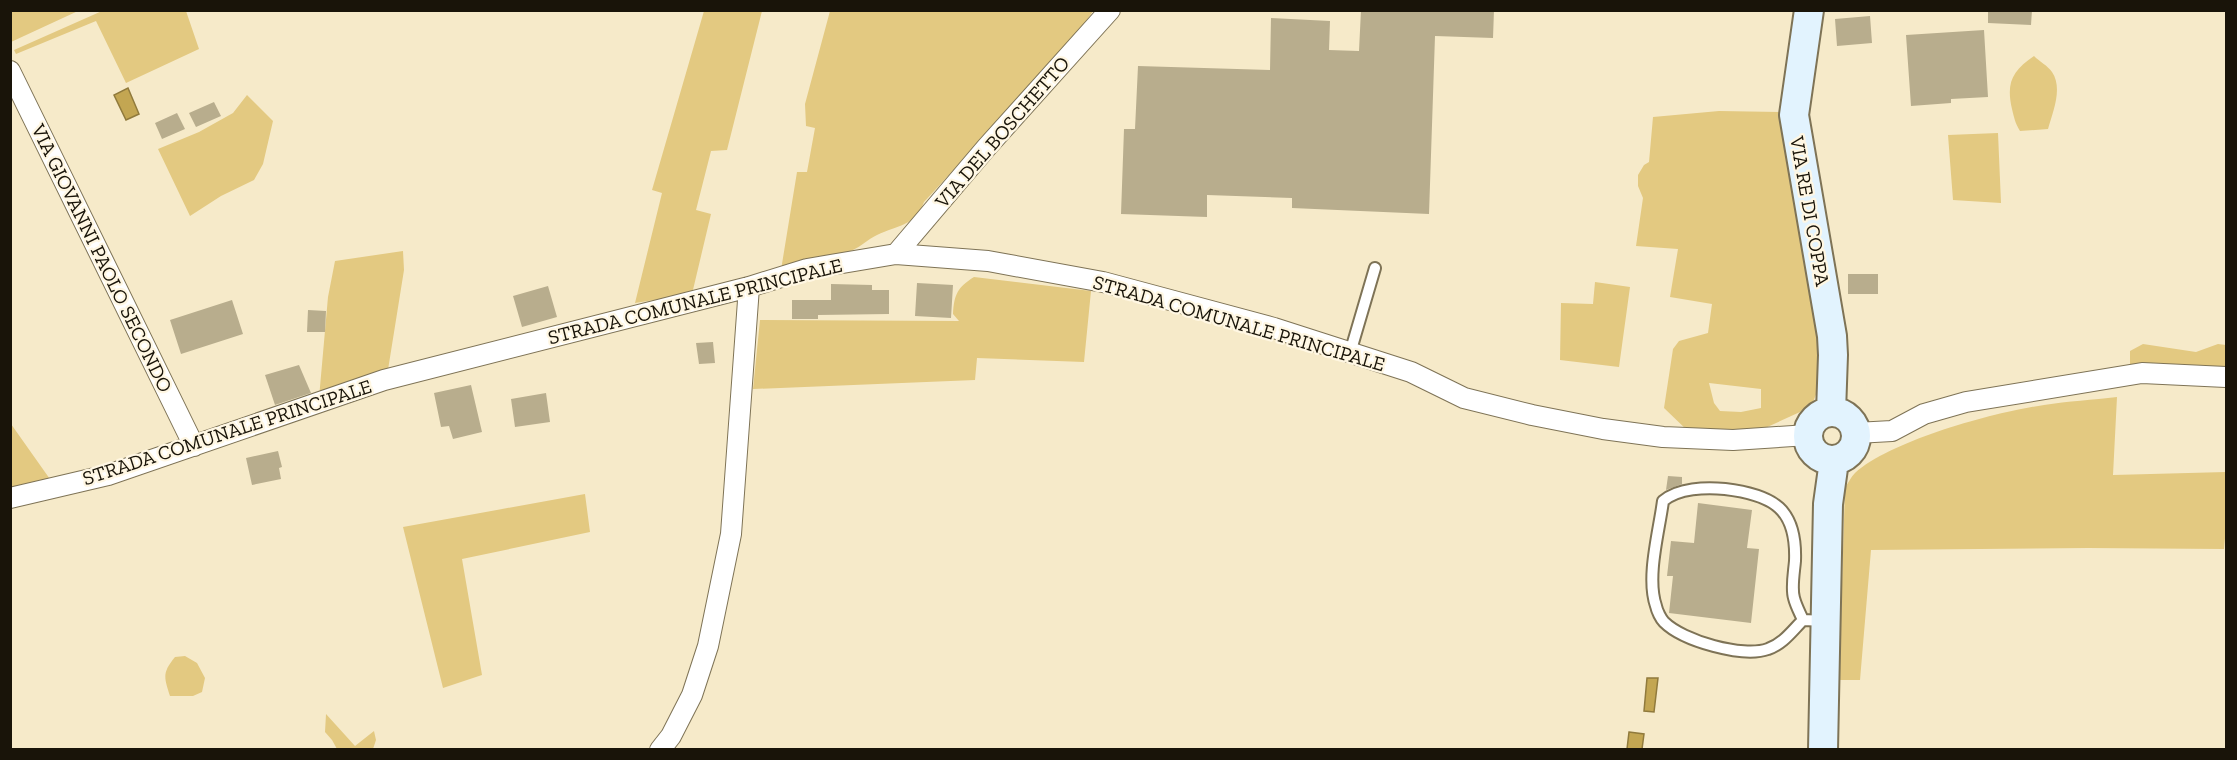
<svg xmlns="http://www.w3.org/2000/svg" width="2237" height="760" viewBox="0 0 2237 760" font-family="'Zilla Slab',serif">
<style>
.green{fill:#e3c981;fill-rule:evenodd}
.water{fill:#c3a652;stroke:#907a3c;stroke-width:1.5}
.building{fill:#b8ad8d}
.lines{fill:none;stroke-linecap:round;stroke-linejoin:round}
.lane-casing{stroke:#7e7356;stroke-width:14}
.street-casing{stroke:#7e7356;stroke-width:22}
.secondary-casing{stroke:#7e7356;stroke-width:32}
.lane{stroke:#fff;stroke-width:10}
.street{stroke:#fff;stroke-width:20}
.secondary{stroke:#e2f3fe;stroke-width:28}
.labels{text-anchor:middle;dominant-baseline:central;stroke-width:4.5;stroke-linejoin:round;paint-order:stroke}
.street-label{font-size:20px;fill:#191409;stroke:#fff7e3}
</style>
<rect width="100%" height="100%" fill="#f6eac9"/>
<!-- green -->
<path class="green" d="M11,10h67v1l-67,31z
M102,11h84l13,38 -73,34 -30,-62 -80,33 -2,-4z
M704,11h58l-35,139 -16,1 -15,59 15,4 -19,80 -57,9 27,-110 -10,-3z
M830,11h263l-18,27 -151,164c-9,24 -26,23 -47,33 -9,4 -15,11 -24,15 -16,8 -53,15 -72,20l16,-98h10l8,-44 -9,-2 -1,-22z
M2034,56c5,5 14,10 18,16 11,16 1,39 -4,57l-28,2c-5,-8 -6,-14 -8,-22 -6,-26 0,-38 22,-53z
M247,95l26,26 -10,43 -9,16 -33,16 -31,20 -32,-67 41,-17 34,-19z
M1719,111l62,1 36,190 4,80 -8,20 -13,10 -35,16 -76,4 -25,-24 9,-59 6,-8 29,-8 4,-29 -42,-7 8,-48 -42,-3 7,-48 -5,-12v-11l6,-10 5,-3 4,-45zM1709,383l52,6v19l-20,4 -21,-1 -6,-8z
M1998,133l3,70 -48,-3 -5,-65z
M403,251l1,19 -17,106 -68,22 9,-101 7,-36z
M974,277l117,14 -7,71 -107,-4 -2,22 -222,9 7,-69 199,1 -6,-7c1,-20 5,-27 21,-37z
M1595,282l35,5 -11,80 -59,-7 1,-57 32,1z
M2143,344l53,8 22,-8 8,1v26l-96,-2v-18z
M2117,397l-4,78 113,-3v55l-2,22 -136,-1 -217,2 -11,130h-21l6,-192c3,-5 6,-11 10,-15 37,-33 140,-61 189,-68 24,-4 49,-5 73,-8z
M11,424l41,58 -41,9z
M585,494l5,38 -128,27 20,116 -39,13 -40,-161z
M185,656l12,7 8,15 -3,14 -9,4h-23c-6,-19 -8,-23 5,-39z
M326,714l29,32 19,-15 2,9 -3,9h-36l-5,-9 -7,-8z"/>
<!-- water -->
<path class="water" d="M128,88l11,26 -13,6 -12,-25z
M1647,678h11l-4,34 -10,-1z
M1629,732l15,2 -2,15h-15z"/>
<!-- building -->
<path class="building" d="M1361,10h133l-1,28 -58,-2 -6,178 -137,-6v-10l-85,-3v22l-86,-3 3,-85h11l3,-63 132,4 1,-52 59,3 -1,29 30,1z
M1988,10h44l-1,15 -43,-2z
M1870,16l2,27 -35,3 -2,-27z
M1984,30l4,67 -37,2v4l-40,3 -5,-71z
M214,102l7,14 -25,11 -7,-14z
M177,113l8,16 -23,10 -7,-16z
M1848,274h30v20h-30z
M917,283l36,2 -2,33 -36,-2z
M831,284l41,1v5h17v24l-71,1v4h-26v-19h39z
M548,286l9,31 -35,10 -9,-31z
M232,300l11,34 -62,20 -11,-34z
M308,310l18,1 -1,21h-18z
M713,342l2,21 -16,1 -3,-21z
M299,365l12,28 -36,12 -10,-30z
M471,385l11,47 -29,7 -4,-13 -8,1 -7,-34z
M546,393l4,29 -35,5 -4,-28z
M278,451l4,16 -3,1 2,11 -29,6 -6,-27z
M1668,476l14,1v7l-16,6z
M1698,503l54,7 -5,38 12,1 -8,74 -82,-10 4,-37h-6l4,-35 23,2z"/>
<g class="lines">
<!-- lane casing -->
<g class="lane-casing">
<path id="lane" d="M1350,353l25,-85
M1803,620c-3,-7 -7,-14 -9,-22 -3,-10 0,-25 1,-37 2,-52 -21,-66 -70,-72 -19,-2 -47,-1 -62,12 -4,31 -17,76 -7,105 1,5 5,13 8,16 19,19 79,36 104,27 15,-5 24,-18 35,-29l23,1"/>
</g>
<!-- street casing -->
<g class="street-casing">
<path id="street" d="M10,71l184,375
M896,254l90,-106 124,-138
M1856,433l36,-2 32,-17 42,-12 176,-29 84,4
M10,498l98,-23 276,-95 365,-93 58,-18 89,-15 92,7 115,21 171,46 137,44 53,26 68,17 71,14 60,8 70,3 75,-5
M660,750l11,-14 21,-41 16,-49 23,-112 18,-247"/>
</g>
<!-- secondary casing -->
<g class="secondary-casing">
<path id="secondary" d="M1809,10l-15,105 38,221 1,19 -2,57
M1808 436a24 24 0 1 1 48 0a24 24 0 1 1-48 0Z
M1823,750l5,-246 6,-43"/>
</g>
<!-- lane -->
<use href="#lane" class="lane"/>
<!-- street -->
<use href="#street" class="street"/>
<!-- secondary -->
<use href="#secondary" class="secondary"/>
</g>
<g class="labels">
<!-- street labels -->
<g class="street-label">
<text transform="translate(1002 132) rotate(-49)">VIA DEL BOSCHETTO</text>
<text transform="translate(1810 211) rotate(80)">VIA RE DI COPPA</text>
<text transform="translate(102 258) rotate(64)">VIA GIOVANNI PAOLO SECONDO</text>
<text transform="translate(695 301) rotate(-14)">STRADA COMUNALE PRINCIPALE</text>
<text transform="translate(1239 323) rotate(16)">STRADA COMUNALE PRINCIPALE</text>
<text transform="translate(227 432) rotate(-18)">STRADA COMUNALE PRINCIPALE</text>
</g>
</g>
<!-- border -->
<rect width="2237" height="760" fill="none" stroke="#191409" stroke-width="24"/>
</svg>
